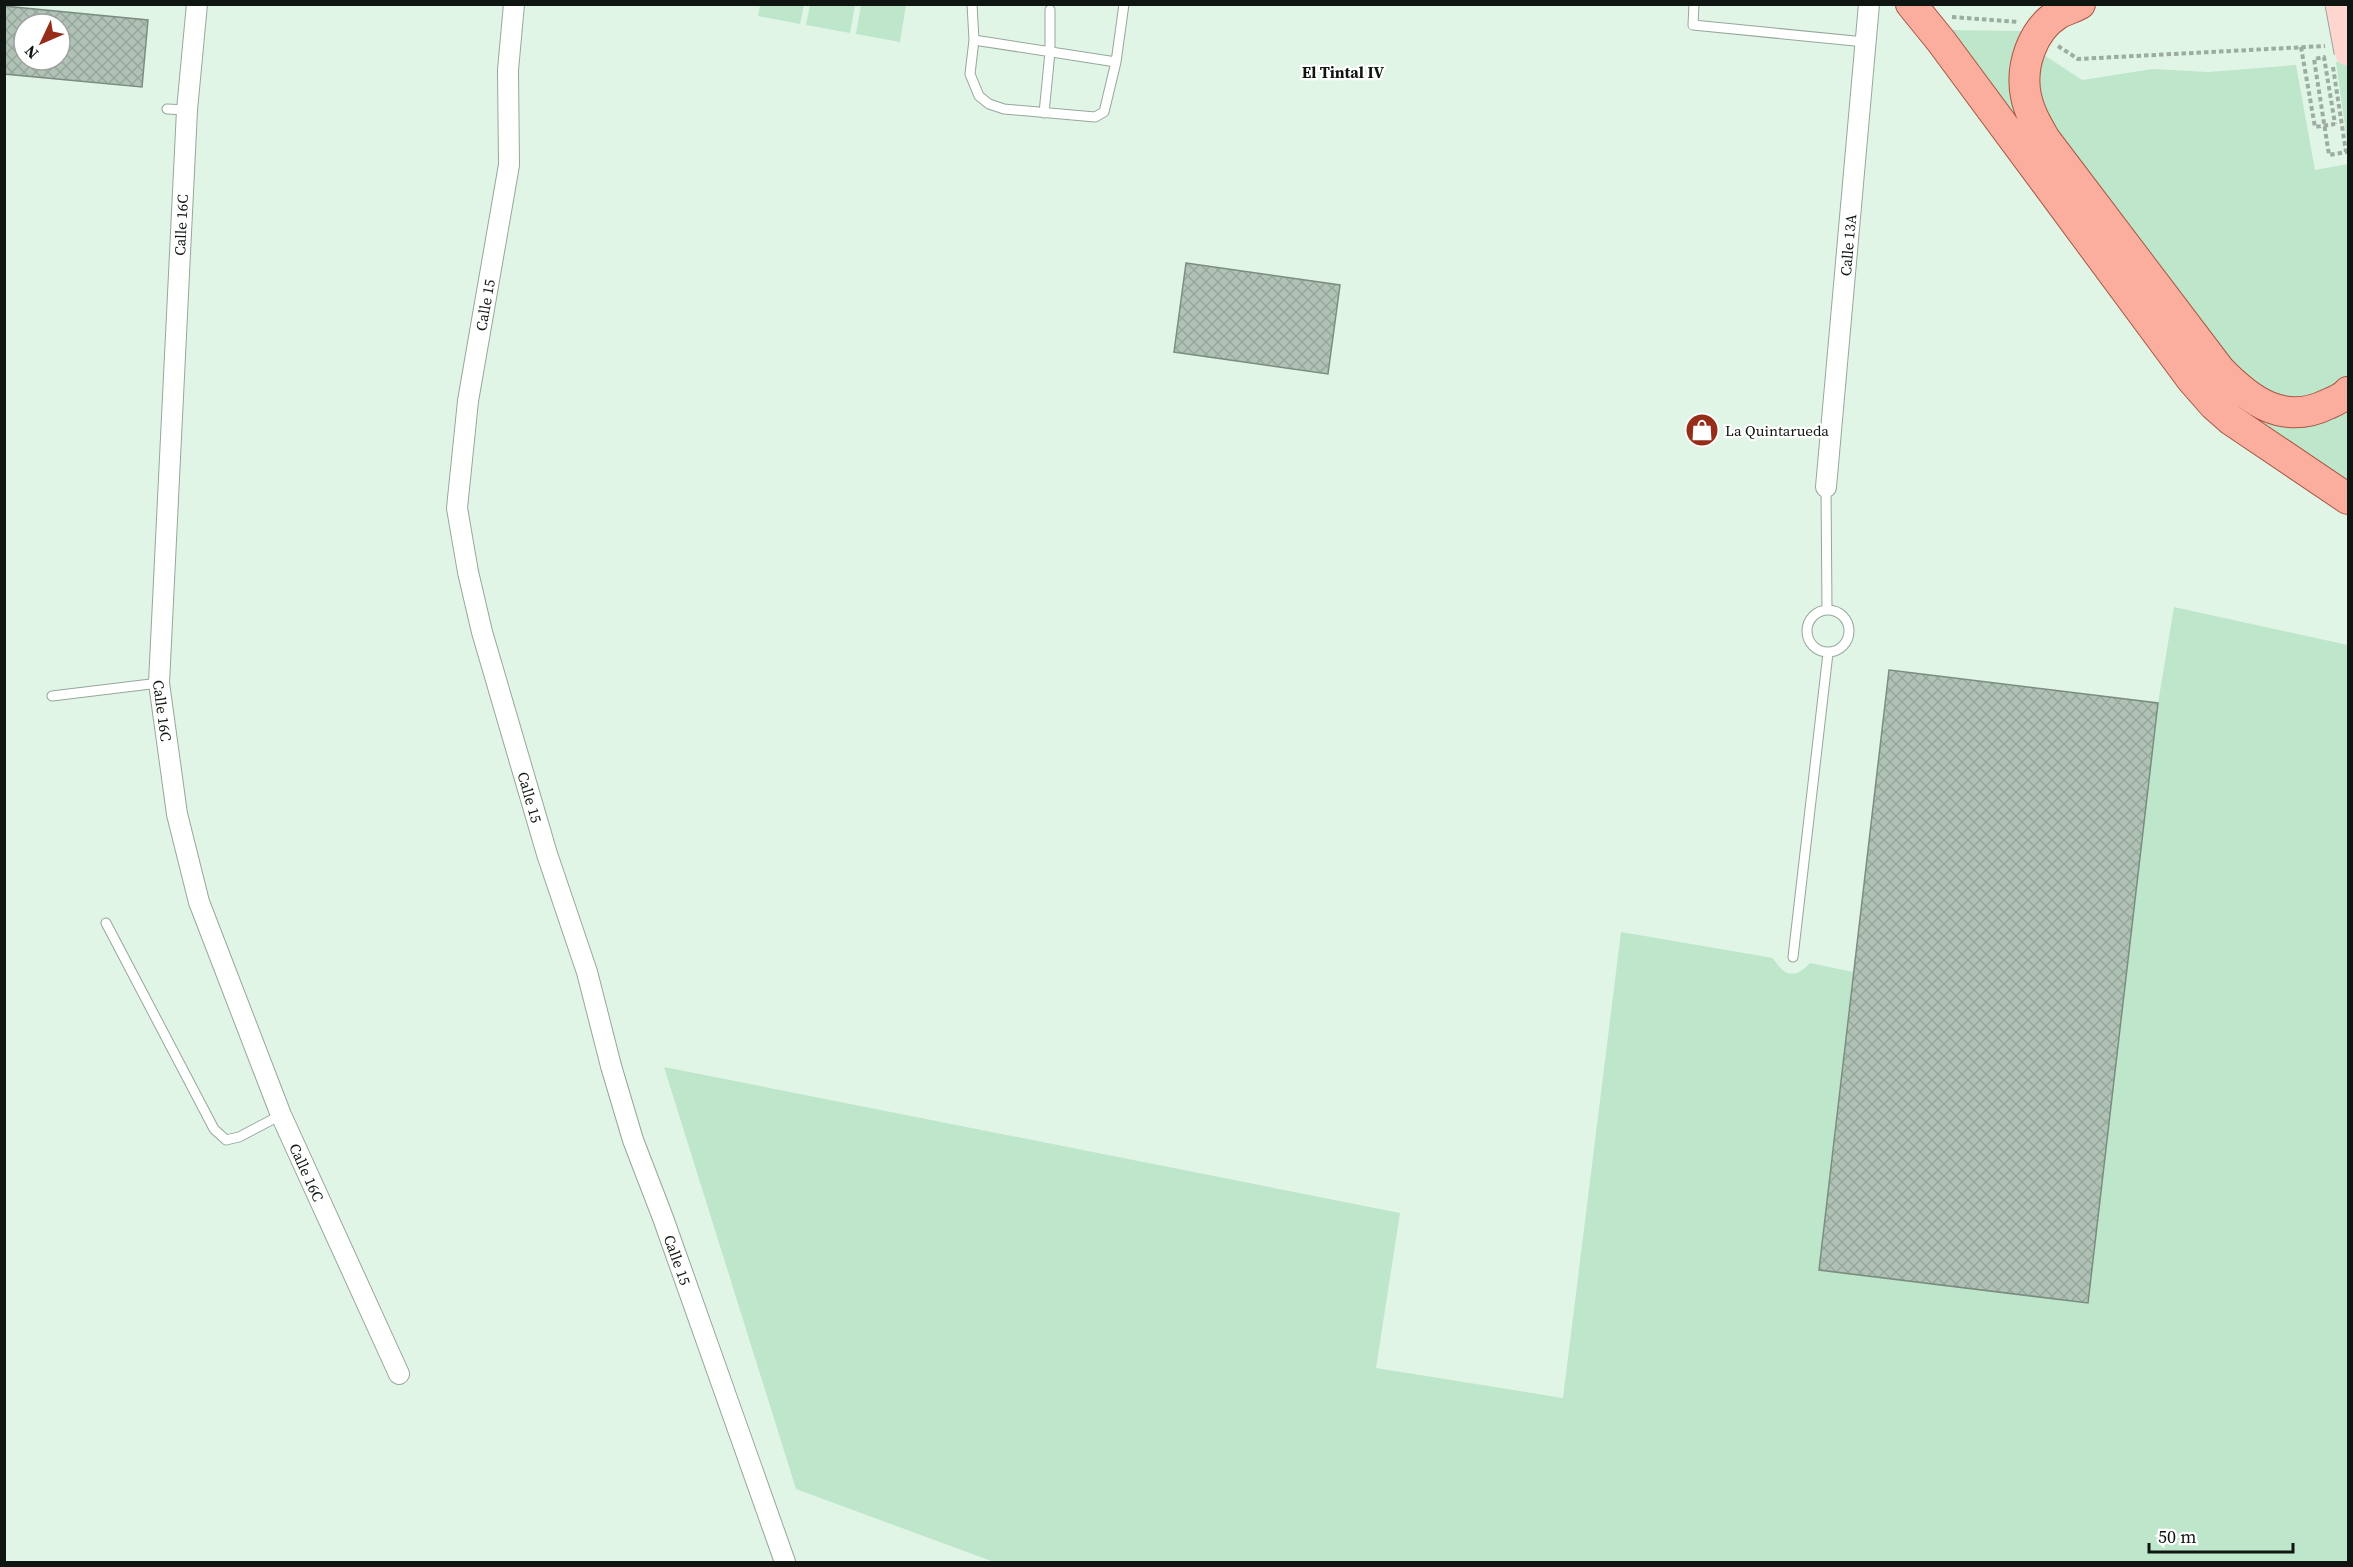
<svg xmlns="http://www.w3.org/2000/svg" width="2353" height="1567" viewBox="0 0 2353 1567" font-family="'Source Serif 4',serif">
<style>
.grass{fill:#bde6cb}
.building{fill:url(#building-cross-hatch);stroke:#7b8d81;stroke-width:1.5;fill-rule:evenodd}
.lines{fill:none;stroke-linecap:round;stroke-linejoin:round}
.lane-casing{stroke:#95a79b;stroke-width:11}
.street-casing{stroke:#95a79b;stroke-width:22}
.primary-casing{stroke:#a85643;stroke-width:32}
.path{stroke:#9daca1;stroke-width:4;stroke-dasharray:4.5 3;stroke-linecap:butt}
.lane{stroke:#fff;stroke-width:9}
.street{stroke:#fff;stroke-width:20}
.primary{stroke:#fcae9e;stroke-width:30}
.secondary-bridge-casing{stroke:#95a79b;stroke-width:29;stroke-linecap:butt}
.path-bridge{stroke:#9daca1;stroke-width:4;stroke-dasharray:4.5 3;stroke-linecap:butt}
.secondary-bridge{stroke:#fed6cf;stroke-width:27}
.labels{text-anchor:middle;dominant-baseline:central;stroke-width:4.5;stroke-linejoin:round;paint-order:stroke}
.street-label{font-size:15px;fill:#0f1611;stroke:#fff}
.poi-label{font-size:15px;fill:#0f1611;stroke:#fff;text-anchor:start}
.neighbourhood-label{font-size:16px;font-weight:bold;fill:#0f1611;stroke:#fff}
</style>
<defs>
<pattern id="building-cross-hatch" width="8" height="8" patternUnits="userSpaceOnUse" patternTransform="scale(1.5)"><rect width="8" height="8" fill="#b0c2b5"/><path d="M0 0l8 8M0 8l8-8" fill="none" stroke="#96a69b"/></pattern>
</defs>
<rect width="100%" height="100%" fill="#e1f5e7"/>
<!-- grass -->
<path class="grass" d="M760,5h44l-4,19 -42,-8z
M810,5h45l-5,28 -44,-8z
M861,5h45l-6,37 -44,-8z
M1945,30l78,1 -5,8 -8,31 213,324 36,27 49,5 40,-13v79l-113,-78z
M2041,53l41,27 71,-11 55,3 88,-7 19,105 33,-6v211l-21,17 -28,7 -25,-3 -29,-17 -189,-240c-16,-36 -20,-45 -15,-86z
M2348,61v87l-12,-86z
M2174,607l174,38v917h-1354l-198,-73 -132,-422 736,146 -24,155 187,30 58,-466 152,26c11,18 22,22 37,5l43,9 -34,298 269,33 70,-600z"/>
<!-- building -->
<path class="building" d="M4,6l144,14 -6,67 -138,-13zM24,24h36v36h-36z
M1186,263l154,22 -12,89 -154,-22z
M1889,670l269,33 -70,600 -269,-33z"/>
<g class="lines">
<!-- lane casing -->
<g class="lane-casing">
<path id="lane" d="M972,4l2,36 142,22
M1694,4l-1,21 172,17
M974,40l-4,34 9,22 10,8 15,5 91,8 9,-5 12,-50 8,-58
M167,109l20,1
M1044,113l6,-61v-42
M1826,487l1,123
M1807 631a21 21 0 1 1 42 0a21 21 0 1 1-42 0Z
M52,696l107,-13
M106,923l108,206 12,11 13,-3 42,-22
M1793,957l35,-304"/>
</g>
<!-- street casing -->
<g class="street-casing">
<g id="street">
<path id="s1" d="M197,4l-10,106 -28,573 18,131 22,88 82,213 118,259"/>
<path id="s2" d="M514,4l-6,66 1,95 -41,236 -11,107 11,64 14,60 65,222 40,118 24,94 22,74 30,78 122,344"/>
<path id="s3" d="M1826,487l43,-483"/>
</g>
</g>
<!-- primary casing -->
<g class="primary-casing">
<path id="primary" d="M1911,4l30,37 251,339 22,25 17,15 117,79
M2080,4c-7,4 -15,6 -22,10 -26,16 -38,53 -32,82 3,16 11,29 19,43l175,231c30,31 64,56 108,34 7,-3 15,-6 20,-12"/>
</g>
<!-- path -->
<path class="path" d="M1952,17l67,5
M2058,46l20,13 247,-13
M2301,47l14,80 20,-3"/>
<!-- lane -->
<use href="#lane" class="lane"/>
<!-- street -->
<use href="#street" class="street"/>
<!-- primary -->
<use href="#primary" class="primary"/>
<!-- secondary-bridge casing -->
<g class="secondary-bridge-casing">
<path id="secondary-bridge" d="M2339,4l9,48"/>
</g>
<!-- path-bridge -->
<path class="path-bridge" d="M2333,67l13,85 -17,3 -15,-96 10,-2 11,67"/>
<!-- secondary-bridge -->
<use href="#secondary-bridge" class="secondary-bridge"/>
</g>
<!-- icons -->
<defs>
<g id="shop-disc" transform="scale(1.725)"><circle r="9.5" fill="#962d19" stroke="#fff"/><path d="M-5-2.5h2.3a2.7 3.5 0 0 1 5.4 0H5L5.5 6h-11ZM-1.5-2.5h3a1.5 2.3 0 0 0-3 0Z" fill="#fff"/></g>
</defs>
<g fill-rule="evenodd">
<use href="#shop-disc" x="1702" y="430"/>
</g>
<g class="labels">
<!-- street labels -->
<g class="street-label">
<text transform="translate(181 225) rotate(-87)">Calle 16C</text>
<text stroke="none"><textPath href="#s3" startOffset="243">Calle 13A</textPath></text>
<text transform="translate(485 305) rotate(-80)">Calle 15</text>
<text stroke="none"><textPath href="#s1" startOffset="708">Calle 16C</textPath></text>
<text stroke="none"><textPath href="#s2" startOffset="807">Calle 15</textPath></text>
<text stroke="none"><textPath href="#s1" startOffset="1194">Calle 16C</textPath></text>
<text stroke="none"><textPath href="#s2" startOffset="1293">Calle 15</textPath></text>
</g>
<!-- poi labels -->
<g class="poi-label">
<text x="1725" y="430">La Quintarueda</text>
</g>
<!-- neighbourhood labels -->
<g class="neighbourhood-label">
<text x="1343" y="72">El Tintal IV</text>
</g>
</g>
<!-- border -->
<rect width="2353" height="1567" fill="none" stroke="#0f1611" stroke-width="12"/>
<!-- north arrow -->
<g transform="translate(42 42) rotate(226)"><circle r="28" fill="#ffffff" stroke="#9fa2a0" stroke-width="1.5"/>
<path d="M0-4.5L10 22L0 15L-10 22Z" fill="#962d19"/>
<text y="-9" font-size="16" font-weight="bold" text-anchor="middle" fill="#0f1611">N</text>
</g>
<!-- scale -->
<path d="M2149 1543v9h144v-9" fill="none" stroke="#0f1611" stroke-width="3"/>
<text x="2158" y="1543" font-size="18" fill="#0f1611" stroke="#ffffff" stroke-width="4.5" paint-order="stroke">50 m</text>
</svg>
